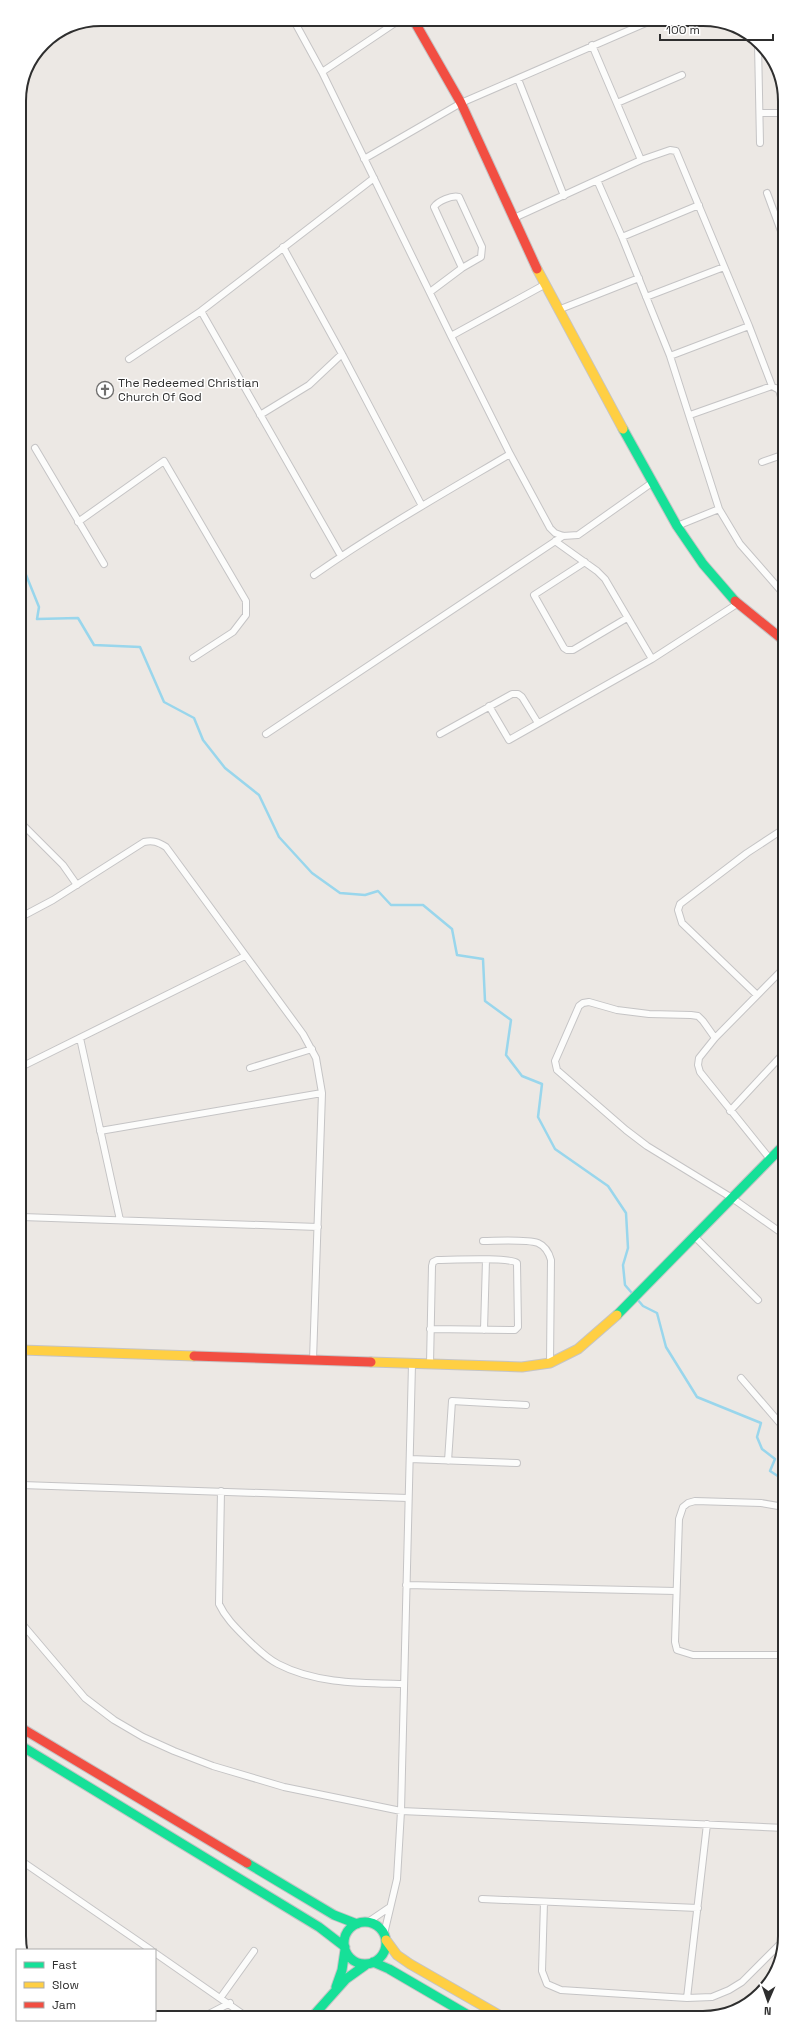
<svg xmlns="http://www.w3.org/2000/svg" width="804" height="2037" viewBox="0 0 804 2037" font-family="'Space Grotesk',sans-serif">
<style>
.lines{fill:none;stroke-linecap:round;stroke-linejoin:round}
.stream{stroke:#99d6ec;stroke-width:2.5}
.street-casing{stroke:#c5c4c5;stroke-width:8}
.fast-casing{stroke:#c5c4c5;stroke-width:11}
.slow-casing{stroke:#c5c4c5;stroke-width:11}
.jam-casing{stroke:#c5c4c5;stroke-width:11}
.street{stroke:#fcfcfb;stroke-width:6}
.fast{stroke:#16e098;stroke-width:9}
.slow{stroke:#ffcf43;stroke-width:9}
.jam{stroke:#f24e42;stroke-width:9}
.labels{text-anchor:middle;dominant-baseline:central;stroke-width:3;stroke-linejoin:round;paint-order:stroke}
.poi-label{font-size:12px;fill:#2e2e2e;stroke:#fff;text-anchor:start}
.rim{fill:none;stroke:#2e2e2e;stroke-width:2}
</style>
<rect width="100%" height="100%" fill="#ece8e4"/>
<g class="lines">
<!-- stream -->
<path class="stream" d="M20,560l19,47 -2,12 41,-1 16,27 46,2 24,55 30,16 9,22 22,28 34,27 20,42 33,36 28,20 25,2 13,-4 13,14h32l29,24 5,26 26,4 2,42 26,19 -5,35 16,21 20,8 -4,33 17,32 53,37 18,27 2,35 -5,17 2,20 18,21 14,7 9,34 31,50 64,26 -4,14 5,12 13,10 -5,12 14,9"/>
<!-- street casing -->
<g class="street-casing">
<path id="street" d="M293,19l29,53 129,264 59,118 40,74 5,5 8,3 15,-1 75,-53
M758,44l2,99
M592,45l49,115
M322,72l79,-53
M518,79l46,117
M617,103l65,-28
M761,113h20
M364,159l97,-56 194,-84
M597,180l25,57 48,119 49,153 21,35 42,48
M767,193l14,38
M514,218l127,-58 29,-10 6,1 73,175 23,60 7,4 2,7
M622,237l77,-32
M283,247l59,107 80,152
M430,292l32,-24 19,-11 1,-10 -23,-50c-7,-2 -21,4 -25,10l28,61
M646,297l78,-30
M558,310l81,-32
M201,311l140,245
M451,336l93,-51
M670,356l79,-30
M129,359l72,-48 173,-133
M260,415l49,-30 33,-31
M690,415l82,-29
M35,448l69,116
M762,462l20,-7
M78,522l86,-61 82,140v14l-13,17 -40,26
M677,526l42,-17
M555,541l42,30 8,8 47,80
M585,562l-51,33 30,53 3,2h6l54,-32
M314,575c63,-44 130,-82 196,-121
M489,706l20,34 143,-81 85,-55
M266,734l297,-198
M440,734l72,-40h6l4,3 16,26
M21,823l42,42 14,20
M21,917l32,-17 91,-58c9,-2 14,0 22,5l137,187 13,24 6,35 -9,267
M757,995l-75,-72 -4,-13 2,-6 67,-51 35,-23
M80,1038l40,182
M715,1038l-12,-17 -5,-5 -7,-1 -42,-1 -32,-4 -28,-8 -6,1 -4,3 -24,55 2,9 69,60 21,16 85,52 51,36
M21,1067l224,-111
M250,1068l62,-19
M730,1111l53,-57
M100,1131l222,-38
M770,1159l-70,-87 -2,-7 1,-7 16,-20 68,-69
M22,1217l296,10
M695,1237l63,63
M483,1241c13,0 43,-2 55,2 7,3 11,10 13,17l-1,103
M430,1329l85,1 3,-3 -1,-64c-7,-6 -67,-3 -80,-3l-4,2 -1,4 -2,98
M484,1330l2,-70
M741,1378l43,50
M410,1459l107,4
M448,1461l4,-60 74,4
M22,1485l386,13
M221,1491l-2,113c6,13 16,23 26,33 10,10 21,21 33,27 38,20 84,19 126,20
M784,1507l-23,-4 -66,-2 -7,2 -5,4 -4,12 -4,123 2,8 16,5h91
M406,1585l270,6
M23,1625l62,73 29,22 29,17 31,14 39,15 71,21 117,24 384,17
M781,1655l1,-49
M23,1862l128,88
M482,1899l216,9
M544,1902l-2,69 5,13 14,6 126,8 25,-1 17,-7 13,-8 41,-41
M368,1922l22,-15
M384,1934l13,-55 4,-68 11,-447
M155,1953l92,64
M221,1997l33,-46
M687,1998l20,-174
M203,2017l27,-14"/>
</g>
<!-- fast casing -->
<g class="fast-casing">
<path id="fast" d="M623,429l54,97 26,38 32,37
M617,1315l166,-169
M23,1747l296,180 26,20
M247,1863l87,52 23,9
M344 1943a21 21 0 1 1 42 0a21 21 0 1 1-42 0Z
M373,1962l16,7 79,46
M336,1987l6,-17 3,-20
M313,2016l33,-37 21,-15"/>
</g>
<!-- slow casing -->
<g class="slow-casing">
<path id="slow" d="M537,269l86,160
M22,1350l172,6
M371,1362l151,5 28,-4 28,-14 39,-34
M386,1940l11,15 13,9 89,51"/>
</g>
<!-- jam casing -->
<g class="jam-casing">
<path id="jam" d="M413,19l48,84 76,166
M735,601l47,38
M194,1356l177,6
M23,1729l224,134"/>
</g>
<!-- street -->
<use href="#street" class="street"/>
<!-- fast -->
<use href="#fast" class="fast"/>
<!-- slow -->
<use href="#slow" class="slow"/>
<!-- jam -->
<use href="#jam" class="jam"/>
</g>
<!-- icons -->
<defs>
<g id="church-ring" transform="scale(0.9)"><circle r="9.5" fill="#fff" stroke="#706f6e" stroke-width="1.5"/><path d="M-1.2-6h2.4v3.5h3.3v2.4h-3.3V6h-2.4V-.1h-3.3v-2.4h3.3Z" fill="#706f6e"/></g>
</defs>
<g fill-rule="evenodd">
<use href="#church-ring" x="105" y="390"/>
</g>
<g class="labels">
<!-- poi labels -->
<g class="poi-label">
<text x="118" y="383">The Redeemed Christian<tspan x="118" dy="14">Church Of God</tspan></text>
</g>
</g>
<!-- crop -->
<path d="M0 0H804V2037H0ZM101 26H703A75 75 0 0 1 778 101V1936A75 75 0 0 1 703 2011H101A75 75 0 0 1 26 1936V101A75 75 0 0 1 101 26Z" fill="#fff" fill-rule="evenodd"/>
<path class="rim" d="M101 26H703A75 75 0 0 1 778 101V1936A75 75 0 0 1 703 2011H101A75 75 0 0 1 26 1936V101A75 75 0 0 1 101 26Z"/>
<!-- legend -->
<rect x="16" y="1949" width="140" height="72" fill="#ffffff" stroke="#ababab"/>
<rect x="24" y="1962" width="20" height="6" fill="#16e098" stroke="#ababab"/>
<text x="52" y="1969" font-size="12" fill="#2e2e2e">Fast</text>
<rect x="24" y="1982" width="20" height="6" fill="#ffcf43" stroke="#ababab"/>
<text x="52" y="1989" font-size="12" fill="#2e2e2e">Slow</text>
<rect x="24" y="2002" width="20" height="6" fill="#f24e42" stroke="#ababab"/>
<text x="52" y="2009" font-size="12" fill="#2e2e2e">Jam</text>
<!-- north arrow -->
<g transform="translate(768 2001) rotate(182)" stroke="#ffffff" stroke-width="3" paint-order="stroke">
<path d="M0-3L7 15L0 10L-7 15Z" fill="#2e2e2e"/>
<text y="-6" font-size="11" font-weight="bold" text-anchor="middle" fill="#2e2e2e">N</text>
</g>
<!-- scale -->
<path d="M660 34v6h113v-6" fill="none" stroke="#2e2e2e" stroke-width="2"/>
<text x="666" y="34" font-size="12" fill="#2e2e2e" stroke="#ffffff" stroke-width="3" paint-order="stroke">100 m</text>
</svg>
